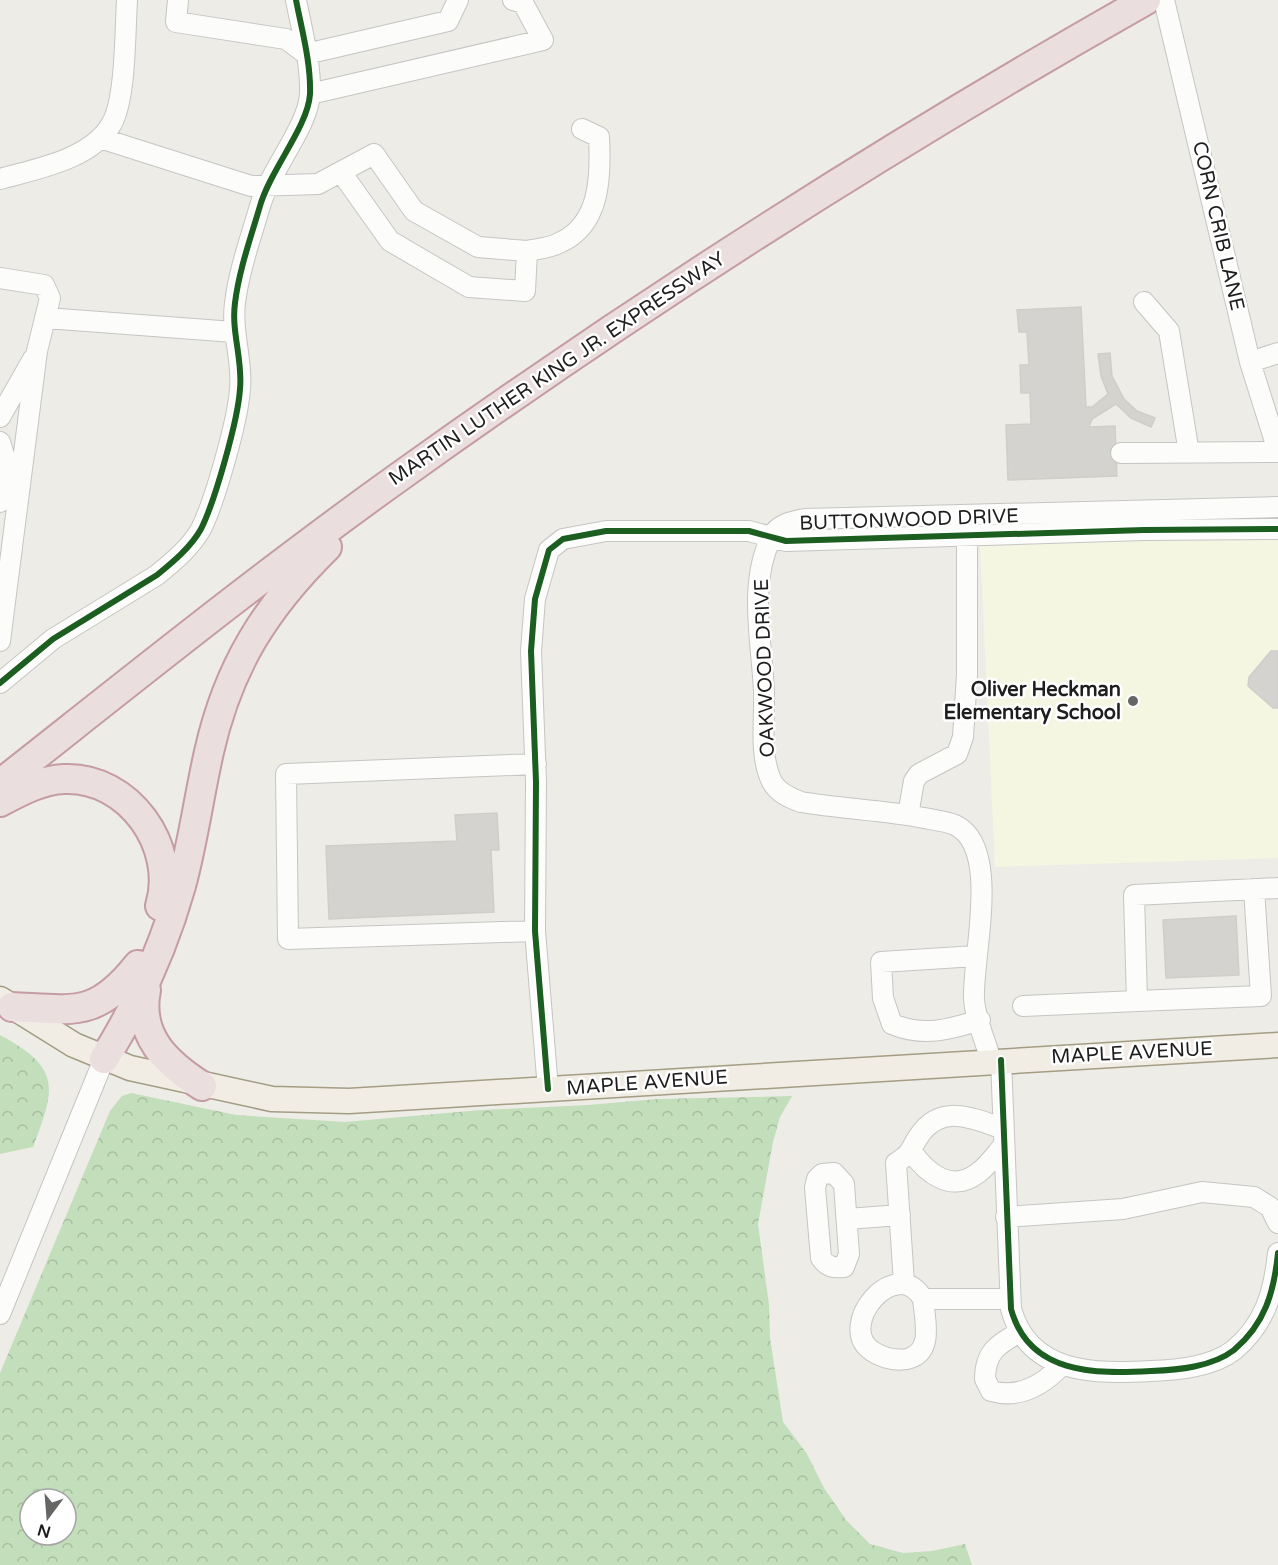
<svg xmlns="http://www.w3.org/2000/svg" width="1278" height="1565" viewBox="0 0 1278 1565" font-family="'Varela Round',sans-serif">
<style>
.education{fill:#f5f6e2}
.forest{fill:url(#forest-crowns);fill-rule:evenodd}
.building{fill:#d5d3cf;stroke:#d0cec8;stroke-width:1.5}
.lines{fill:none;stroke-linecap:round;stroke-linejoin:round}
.minor-casing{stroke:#c5c5c3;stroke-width:22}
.major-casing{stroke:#a39d83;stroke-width:27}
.highway-casing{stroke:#c59ca3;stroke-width:32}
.minor{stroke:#fcfcfb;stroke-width:20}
.major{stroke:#f1ede4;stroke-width:24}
.highway{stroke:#eadede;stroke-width:28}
.cycleway-casing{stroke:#fff;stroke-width:10}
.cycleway{stroke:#1b5e20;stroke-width:6}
.poi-dot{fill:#666664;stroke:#fff;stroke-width:2}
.labels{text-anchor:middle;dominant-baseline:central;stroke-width:5;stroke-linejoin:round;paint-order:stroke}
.street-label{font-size:20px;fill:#1e1e1e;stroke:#fff}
.poi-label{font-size:20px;font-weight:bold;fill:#1e1e1e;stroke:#fff;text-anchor:end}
</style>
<defs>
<pattern id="forest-crowns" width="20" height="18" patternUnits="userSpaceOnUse" patternTransform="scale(1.5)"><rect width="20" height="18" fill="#c3deba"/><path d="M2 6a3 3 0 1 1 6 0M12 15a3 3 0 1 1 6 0" fill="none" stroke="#a7be9f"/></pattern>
</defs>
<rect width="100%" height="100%" fill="#edece7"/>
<!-- education -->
<path class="education" d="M1278,535v323l-283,9 -15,-323z"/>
<!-- forest -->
<path class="forest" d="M0,1035c61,33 56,52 33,112l-33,7z
M131,1093l105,22 109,7 136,-12 107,-5 70,-6 134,-3 -12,21 -7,25 -15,82 11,81 1,33 13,84 24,32 17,34 22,32 24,24 33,9 29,-2 33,-7 7,21h-972v-192l110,-262 12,-15zM30,1499h36v36h-36z"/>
<!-- building -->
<path class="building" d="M1081,307l5,100h6l16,-13 -7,-18 -3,-22 12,-1 2,23 12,23 13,12 18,7 -4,9 -20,-9 -15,-14 -24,15 -3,8 26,-1 2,50 -109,4 -2,-55 25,-1 -1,-31h-9l-1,-28h9l-2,-33h-8l-2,-22z
M1271,651h7v57h-5l-25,-22 1,-9z
M497,813l2,37h-8l3,62 -165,7 -3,-73 131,-5 -2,-26z
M1236,916l3,59 -73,3 -3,-58z"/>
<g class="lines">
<!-- minor casing -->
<g class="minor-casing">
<path id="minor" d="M178,0l-2,22 110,17 20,15
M1164,0l86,362 28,89
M306,54l142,-33 10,-21
M310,94l233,-54 -20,-37 -10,-3
M100,138l151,48 67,-2 56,-30 40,57 64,36 49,4 -2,40 -56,-4 -79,-46 -49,-69
M0,179c36,-10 93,-20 112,-56 14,-25 13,-93 15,-123
M527,251c10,-2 23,-3 32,-8 42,-18 42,-68 40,-106l-17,-8
M0,278l44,7 6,13 -13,53 -37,290
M1144,302l25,29 20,122
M46,318l188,14
M1250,362l28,-9
M0,417l33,-58
M0,442l5,16 -5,44
M1121,453l157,-1
M0,683l53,-44 104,-64c16,-13 34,-28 44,-46 14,-28 37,-109 39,-140 3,-29 -9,-57 -5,-86 4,-33 16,-66 25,-97 10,-36 48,-79 50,-112 1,-31 -8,-63 -14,-94
M908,815l6,-34 5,-7 38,-20 6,-17 4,-62v-154
M535,931l-247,8 -2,-165 250,-10
M976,956l-95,6 2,36 9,26c31,13 56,6 88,-4
M1137,1001l124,-5 -7,-107
M1023,1006l114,-5 -3,-106 144,-7
M1001,1060l10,249c18,66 85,65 140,62 27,-1 61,-4 83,-21 31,-26 40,-58 44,-97
M991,1061c-5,-19 -16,-42 -17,-62 -2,-42 28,-152 -19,-174 -9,-4 -21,-5 -31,-7 -40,-8 -82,-9 -123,-16 -11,-4 -23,-9 -29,-20 -13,-26 -7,-62 -8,-90 -2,-49 -16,-108 7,-154 6,-14 20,-16 34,-19l473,-12
M548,1089l-13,-158 1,-149 -5,-131 4,-52 14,-49 14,-11 43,-8h143l37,10 358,-11 134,-1
M912,1152c15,22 40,41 66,21 10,-7 18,-19 26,-28
M834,1173l10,11 5,70 -5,13c-11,1 -17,0 -23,-9l-6,-70 2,-9 5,-5z
M1006,1217l117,-8 79,-17 52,5 16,10 8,16
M847,1219l53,-4
M904,1283l-8,-120c18,-12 12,-11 23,-27 22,-33 55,-18 84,-7
M923,1299c2,22 11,54 -16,60 -12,2 -24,-1 -35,-8 -37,-25 24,-98 51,-52h87
M0,1314l104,-255
M1020,1332c-22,12 -35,20 -35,47l6,12c28,8 52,-6 71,-26"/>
</g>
<!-- major casing -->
<g class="major-casing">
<path id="major" d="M0,999l74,46 56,23 142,31 77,2 929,-56"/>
</g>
<!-- highway casing -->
<g class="highway-casing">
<path id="highway" d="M0,784c132,-104 262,-209 399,-307 240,-172 489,-331 747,-477
M0,802c21,-11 41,-22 64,-23 65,-3 114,68 96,127
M146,990c-9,46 20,73 56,96
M12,1007c63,3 84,11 126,-42
M104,1059c33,-53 60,-113 77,-173 12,-44 18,-90 28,-134 19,-85 56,-144 118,-205"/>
</g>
<!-- minor -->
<use href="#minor" class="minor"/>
<!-- major -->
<use href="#major" class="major"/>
<!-- highway -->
<use href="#highway" class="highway"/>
<!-- cycleway casing -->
<g class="cycleway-casing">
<path id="cycleway" d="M0,683l53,-44 104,-64c16,-13 34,-28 44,-46 14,-28 37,-109 39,-140 3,-29 -9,-57 -5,-86 4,-33 16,-66 25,-97 10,-36 48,-79 50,-112 1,-31 -8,-63 -14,-94
M1001,1060l10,249c18,66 85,65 140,62 27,-1 61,-4 83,-21 31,-26 40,-58 44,-97
M548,1089l-13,-158 1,-149 -5,-131 4,-52 14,-49 14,-11 43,-8h143l37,10 358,-11 134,-1"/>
</g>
<!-- cycleway -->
<use href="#cycleway" class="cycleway"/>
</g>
<!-- markers -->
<circle class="poi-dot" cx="1133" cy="701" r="6"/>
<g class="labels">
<!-- street labels -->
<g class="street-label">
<text transform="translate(1218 226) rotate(77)">CORN CRIB LANE</text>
<text transform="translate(557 369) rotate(-34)">MARTIN LUTHER KING JR. EXPRESSWAY</text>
<text transform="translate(909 520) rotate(-2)">BUTTONWOOD DRIVE</text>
<text transform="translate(765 668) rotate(-92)">OAKWOOD DRIVE</text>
<text transform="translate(1132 1053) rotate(-3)">MAPLE AVENUE</text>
<text transform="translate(647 1083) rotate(-4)">MAPLE AVENUE</text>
</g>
<!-- poi labels -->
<g class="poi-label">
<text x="1121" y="690">Oliver Heckman<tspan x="1121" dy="23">Elementary School</tspan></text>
</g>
</g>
<!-- north arrow -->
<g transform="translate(48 1517) rotate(196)"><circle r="28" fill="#ffffff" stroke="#a5a5a5" stroke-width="1.5"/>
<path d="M0-4.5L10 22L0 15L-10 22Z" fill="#666664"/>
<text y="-9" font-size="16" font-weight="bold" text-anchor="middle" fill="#1e1e1e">N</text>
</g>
</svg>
